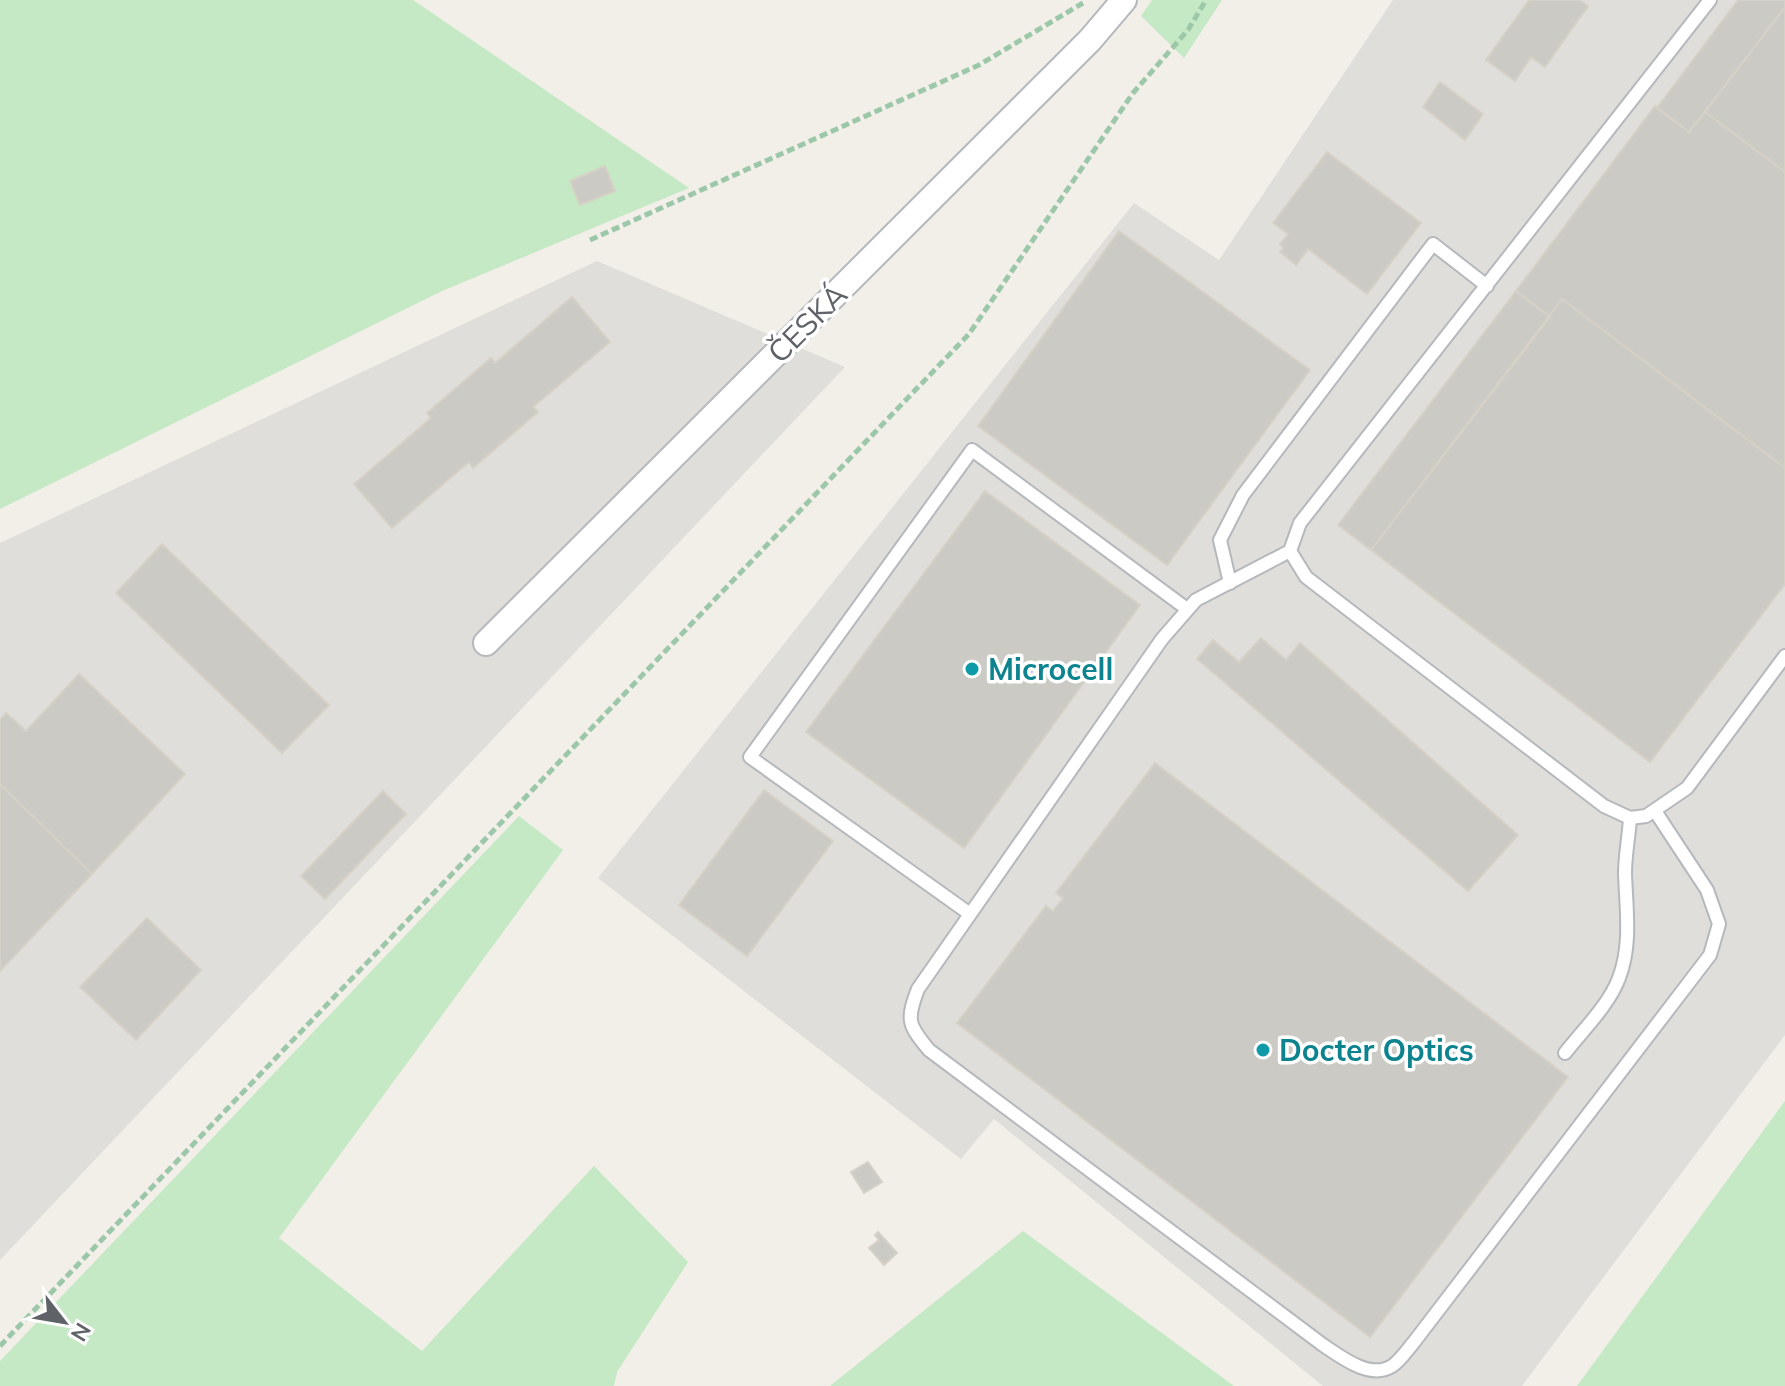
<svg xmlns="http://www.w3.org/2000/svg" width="1785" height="1386" viewBox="0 0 1785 1386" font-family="Mulish,sans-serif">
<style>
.industrial{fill:#e0deda}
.green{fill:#c5e8c5}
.building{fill:#cccac5;stroke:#d6d1c6;stroke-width:2}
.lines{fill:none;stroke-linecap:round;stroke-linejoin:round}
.service-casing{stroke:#b5b8bc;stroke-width:16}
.minor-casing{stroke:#b5b8bc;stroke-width:28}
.path{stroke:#9cc7a9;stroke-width:5;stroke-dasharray:8 4;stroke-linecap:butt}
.service{stroke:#fff;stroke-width:12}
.minor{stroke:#fff;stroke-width:24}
.culture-dot{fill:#0f9aa8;stroke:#fff;stroke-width:3}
.labels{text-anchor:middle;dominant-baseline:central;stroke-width:7;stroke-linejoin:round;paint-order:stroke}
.street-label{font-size:30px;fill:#5f6368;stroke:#fff}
.culture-label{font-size:30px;font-weight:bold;fill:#0d838f;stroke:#fff;text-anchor:start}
</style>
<rect width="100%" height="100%" fill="#f1efe8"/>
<!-- industrial -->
<path class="industrial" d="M1393,0h392v1035l-263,351h-199l-329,-267 -33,40 -363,-281 536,-675 85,57z
M597,261l248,106 -845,893v-717z"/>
<!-- green -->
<path class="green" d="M0,0h413l276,188 -247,103 -442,218z
M1152,0h70l-38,58 -43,-42z
M519,816l44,34 -284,388 143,113 172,-185 94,96 -71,110 -3,14h-614v-25z
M1785,1101v285h-208z
M1023,1231l211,155h-404z"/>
<!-- building -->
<path class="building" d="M1529,0h50l9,6 -43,61 -14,-10 -16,24 -29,-21z
M1738,0h47v7l-96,125 -32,-24z
M1785,7v165l-80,-60z
M1440,82l43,32 -18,26 -42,-33z
M1655,106l34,26 16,-20 80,60v296l-223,-169 -13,17 -33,-25z
M1327,152l94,71 -54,71 -59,-45 -12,16 -16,-13 3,-4 -3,-4 8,-10 -15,-11z
M605,166l10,25 -35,14 -10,-24z
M1119,231l191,139 -143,195 -189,-139z
M1516,291l34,26 -179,233 -33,-25z
M572,297l38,45 -77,65 5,5 -65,56 -4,-6 -77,66 -38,-44 77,-66 -4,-5 64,-55 4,5z
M1562,299l223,169v116l-135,178 -279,-212z
M985,491l155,114 -176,243 -158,-116z
M162,544l167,161 -47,48 -166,-160z
M1261,638l25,22 14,-17 218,192 -50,56 -271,-232 16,-19 26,22z
M79,674l106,100 -93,100 -92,-90v-64l6,-7 20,18z
M1155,763l413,314 -198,260 -413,-314 89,-117 7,5 10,-13 -7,-5z
M0,784l92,90 -92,97z
M764,790l69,51 -86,115 -68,-51z
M383,791l23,23 -81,85 -24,-23z
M147,918l54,52 -65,70 -56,-53z
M868,1162l14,20 -18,11 -13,-21z
M878,1232l19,21 -13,12 -15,-17 10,-8 -4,-5z"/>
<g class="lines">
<!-- service casing -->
<g class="service-casing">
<path id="service" d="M1710,0l-410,523 -10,28 16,26 298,229 26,12 16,-2 41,-28 98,-132
M1290,551l-94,49 -34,39 -244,350c-12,31 -10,36 11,61l394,295c18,12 47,35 69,21 8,-5 16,-17 22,-24l296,-387 9,-31 -12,-34 -52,-79
M1230,583l-10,-43 23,-45 190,-251 54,42
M970,914l-220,-157 222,-307 215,159
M1565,1053c18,-23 44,-48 54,-75 13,-34 7,-70 6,-105 0,-18 4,-37 5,-55"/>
</g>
<!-- minor casing -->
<g class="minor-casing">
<path id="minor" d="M486,643l604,-603 34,-40"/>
</g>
<!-- path -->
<path class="path" d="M590,240l389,-175 104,-62
M0,1346l969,-1012 164,-241 55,-63 18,-30"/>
<!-- service -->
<use href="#service" class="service"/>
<!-- minor -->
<use href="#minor" class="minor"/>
</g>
<!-- markers -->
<g class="culture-dot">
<circle cx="972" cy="669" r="8"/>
<circle cx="1263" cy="1050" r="8"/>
</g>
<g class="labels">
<!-- street labels -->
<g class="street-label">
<text transform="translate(807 323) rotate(-45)">ČESKÁ</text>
</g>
<!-- culture labels -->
<g class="culture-label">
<text x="988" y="669">Microcell</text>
<text x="1279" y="1050">Docter Optics</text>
</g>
</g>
<!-- north arrow -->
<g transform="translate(64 1322) rotate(121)" stroke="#ffffff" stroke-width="6" paint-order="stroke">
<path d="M0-6L14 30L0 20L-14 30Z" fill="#5f6368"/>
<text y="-12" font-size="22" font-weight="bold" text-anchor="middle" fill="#5f6368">N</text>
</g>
</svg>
